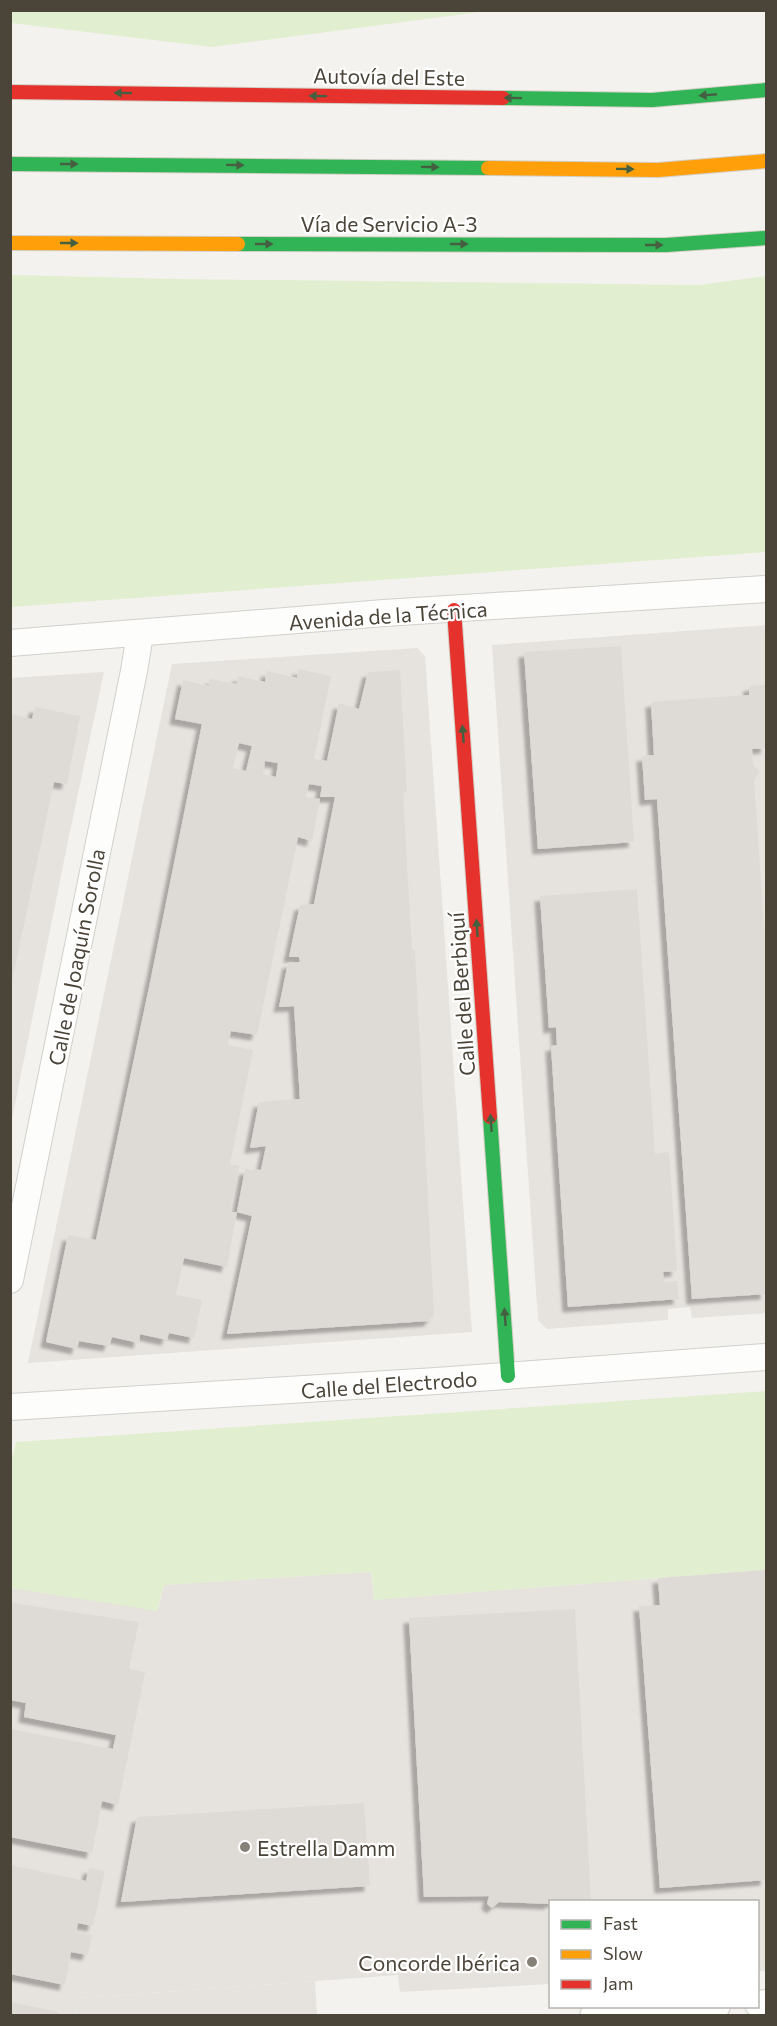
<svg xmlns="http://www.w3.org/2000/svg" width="777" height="2026" viewBox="0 0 777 2026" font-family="Commissioner,sans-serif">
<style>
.industrial{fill:#e6e2de}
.green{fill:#e1eecf}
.parking{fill:#e6e3df}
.building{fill:#dedbd6;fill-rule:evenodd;filter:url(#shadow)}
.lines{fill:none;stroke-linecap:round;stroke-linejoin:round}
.street-casing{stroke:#d2d0cb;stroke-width:28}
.fast-casing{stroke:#d3cfc5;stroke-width:16}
.slow-casing{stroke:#d3cfc5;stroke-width:16}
.jam-casing{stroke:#d3cfc5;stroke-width:16}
.street{stroke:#fdfdfc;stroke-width:26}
.fast{stroke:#30b455;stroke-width:14}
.slow{stroke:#ff9f0a;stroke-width:14}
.jam{stroke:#e5322d;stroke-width:14}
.oneway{fill:#446040}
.poi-dot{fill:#868178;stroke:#fff;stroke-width:2}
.labels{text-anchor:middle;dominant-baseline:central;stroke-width:4.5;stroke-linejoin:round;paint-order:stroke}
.street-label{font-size:21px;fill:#4b4439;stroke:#fff}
.poi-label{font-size:21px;fill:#4b4439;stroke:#fff;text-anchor:start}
</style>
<defs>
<filter id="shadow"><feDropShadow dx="-5.5" dy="5.5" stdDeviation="1.5" flood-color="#0004"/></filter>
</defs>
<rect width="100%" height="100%" fill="#f4f2ee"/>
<!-- industrial -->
<path class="industrial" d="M766,625v688l-74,5 -2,-11 -22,2v11l-121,9 -9,-9 -46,-675z
M417,648l8,8 47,676 -444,31 144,-699z
M104,672l-34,159 -59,293 -1,-446z
M766,1570v401h-8v-69h-208v82l-150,8 -2,-17 -319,23 -4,17 -64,1v-428l147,21 6,-24 207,-13 3,28z"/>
<!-- green -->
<path class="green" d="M11,10h477v1l-276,36 -201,-24z
M11,275l168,4 520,6 67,-9v276l-755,55z
M766,1391v179l-392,30 -3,-28 -207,13 -7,26 -146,-23 -1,-122 6,-24z"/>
<!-- parking -->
<path class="parking" d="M315,1981l2,34h-242l4,-17z"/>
<!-- building -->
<path class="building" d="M621,646l13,196 -96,7 -14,-197z
M298,669l33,7 -17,83 13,2 12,-58 20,6 9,-37 32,-2 7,122 -4,1 9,157h3l19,365 -5,6 -202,13 25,-118 -15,-4 -10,55 -43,-9 -8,37 26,5 -8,38 -25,-5 -2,7 -27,-6 -1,9 -27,-6 -3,9 -30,-5 -2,8 -31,-7 22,-107 28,5 56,-267 50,-249 -27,-5 8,-39 26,6 1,-7 27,5 1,-8 27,6 2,-11 30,7zM239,743l13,3 -6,25 -13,-3zM265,761l13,2 -2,14 -13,-3zM309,784l13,2 -2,11h15l-21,107 -14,1 -11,52h10l1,5 -12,1 -9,44 15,-1 6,93 -41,3 -9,46 16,-2 -5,24 -16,-1 -8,43h-7l9,-46 -9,-2 23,-114 -25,-5 3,-14 26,4 41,-198 14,4 8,-42 -14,-2z
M766,685v63l-14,1 1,16 7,6 -6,8 12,176v339l-74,5 -35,-500 -12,1 -3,-44 12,-1 -3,-53 98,-7v-9z
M35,707l45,9 -13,68 -13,-2 -42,199 -2,-267 22,5z
M637,889l18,265 14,-2 8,119 -14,1 1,10 13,-1 2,18 -111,8 -17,-261 6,-1 -1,-18 -7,1 -9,-132z
M766,1570v310l-106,8 -21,-282 21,-1 -2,-27z
M12,1603l127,19 -10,47 16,3 -27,133 -16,-4 -10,52 -82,-16v-108l103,20 3,-14 -92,-18 2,-14 -16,-3v-90z
M575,1609l16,293h-41v2l-51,-2 -7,6 -5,-4 2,-8 -65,1 -15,-279z
M364,1803l6,83 -249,16 16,-85z
M10,1865l76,16 3,-13 16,3 -12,55 -15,-3 -2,9 16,3 -4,20 -17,-3 -6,33 -55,-11z
M10,2002l49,10 -1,4h-48z"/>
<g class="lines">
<!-- street casing -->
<g class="street-casing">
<path id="street" d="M10,643l374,-30 382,-24
M10,1280l124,-609 6,-37
M10,1407l426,-26 330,-24
M758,2004l8,-1
M593,2016l124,-10"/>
</g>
<!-- fast casing -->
<g class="fast-casing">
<path id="fast" d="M503,98l149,2 114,-10
M10,164l478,4
M238,244l428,1 100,-7
M490,1117l18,259"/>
</g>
<!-- slow casing -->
<g class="slow-casing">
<path id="slow" d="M488,168l170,2 108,-9
M10,243l228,1"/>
</g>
<!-- jam casing -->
<g class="jam-casing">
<path id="jam" d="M10,92l493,6
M454,610l36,507"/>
</g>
<!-- street -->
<use href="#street" class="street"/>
<!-- fast -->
<use href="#fast" class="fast"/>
<!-- slow -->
<use href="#slow" class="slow"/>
<!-- jam -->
<use href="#jam" class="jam"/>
</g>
<!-- one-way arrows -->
<defs><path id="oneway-solid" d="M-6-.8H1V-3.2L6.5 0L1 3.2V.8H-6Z" transform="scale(1.5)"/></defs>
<g class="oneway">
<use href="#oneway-solid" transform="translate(123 93) rotate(-179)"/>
<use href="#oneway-solid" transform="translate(708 95) rotate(175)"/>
<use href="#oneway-solid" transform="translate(318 96) rotate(-179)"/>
<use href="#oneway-solid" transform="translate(513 98) rotate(-179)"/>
<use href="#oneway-solid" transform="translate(69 164)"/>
<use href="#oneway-solid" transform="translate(235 165) rotate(1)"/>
<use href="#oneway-solid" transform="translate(430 167) rotate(1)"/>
<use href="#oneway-solid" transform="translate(625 169) rotate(1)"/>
<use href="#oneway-solid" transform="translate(69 243)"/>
<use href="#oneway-solid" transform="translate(264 244)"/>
<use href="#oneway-solid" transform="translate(459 244)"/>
<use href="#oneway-solid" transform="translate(654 245)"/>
<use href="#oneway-solid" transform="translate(463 734) rotate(-94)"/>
<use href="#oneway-solid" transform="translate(477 928) rotate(-94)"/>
<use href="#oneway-solid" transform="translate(491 1123) rotate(-94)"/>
<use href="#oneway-solid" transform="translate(505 1317) rotate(-94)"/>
</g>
<!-- markers -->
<g class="poi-dot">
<circle cx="245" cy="1847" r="6"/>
<circle cx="532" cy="1962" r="6"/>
</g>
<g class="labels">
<!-- street labels -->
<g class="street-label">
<text transform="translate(389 76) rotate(1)">Autovía del Este</text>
<text x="389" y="223">Vía de Servicio A-3</text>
<text transform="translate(388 615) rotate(-4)">Avenida de la Técnica</text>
<text transform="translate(76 957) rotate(-79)">Calle de Joaquín Sorolla</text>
<text transform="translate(461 994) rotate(-94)">Calle del Berbiquí</text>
<text transform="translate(389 1384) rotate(-4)">Calle del Electrodo</text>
</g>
<!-- poi labels -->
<g class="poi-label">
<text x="257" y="1847">Estrella Damm</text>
<text x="520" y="1962" text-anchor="end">Concorde Ibérica</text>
</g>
</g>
<!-- border -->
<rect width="777" height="2026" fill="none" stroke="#4b4439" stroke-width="24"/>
<!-- legend -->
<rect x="549" y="1900" width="210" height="108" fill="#ffffff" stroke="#b7b4b0" stroke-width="1.5"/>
<rect x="561" y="1920" width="30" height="9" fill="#30b455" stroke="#b7b4b0" stroke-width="1.5"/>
<text x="603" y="1930" font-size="18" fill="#4b4439">Fast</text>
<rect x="561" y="1950" width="30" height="9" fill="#ff9f0a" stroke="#b7b4b0" stroke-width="1.5"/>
<text x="603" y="1960" font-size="18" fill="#4b4439">Slow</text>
<rect x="561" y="1980" width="30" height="9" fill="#e5322d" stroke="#b7b4b0" stroke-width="1.5"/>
<text x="603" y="1990" font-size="18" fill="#4b4439">Jam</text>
</svg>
